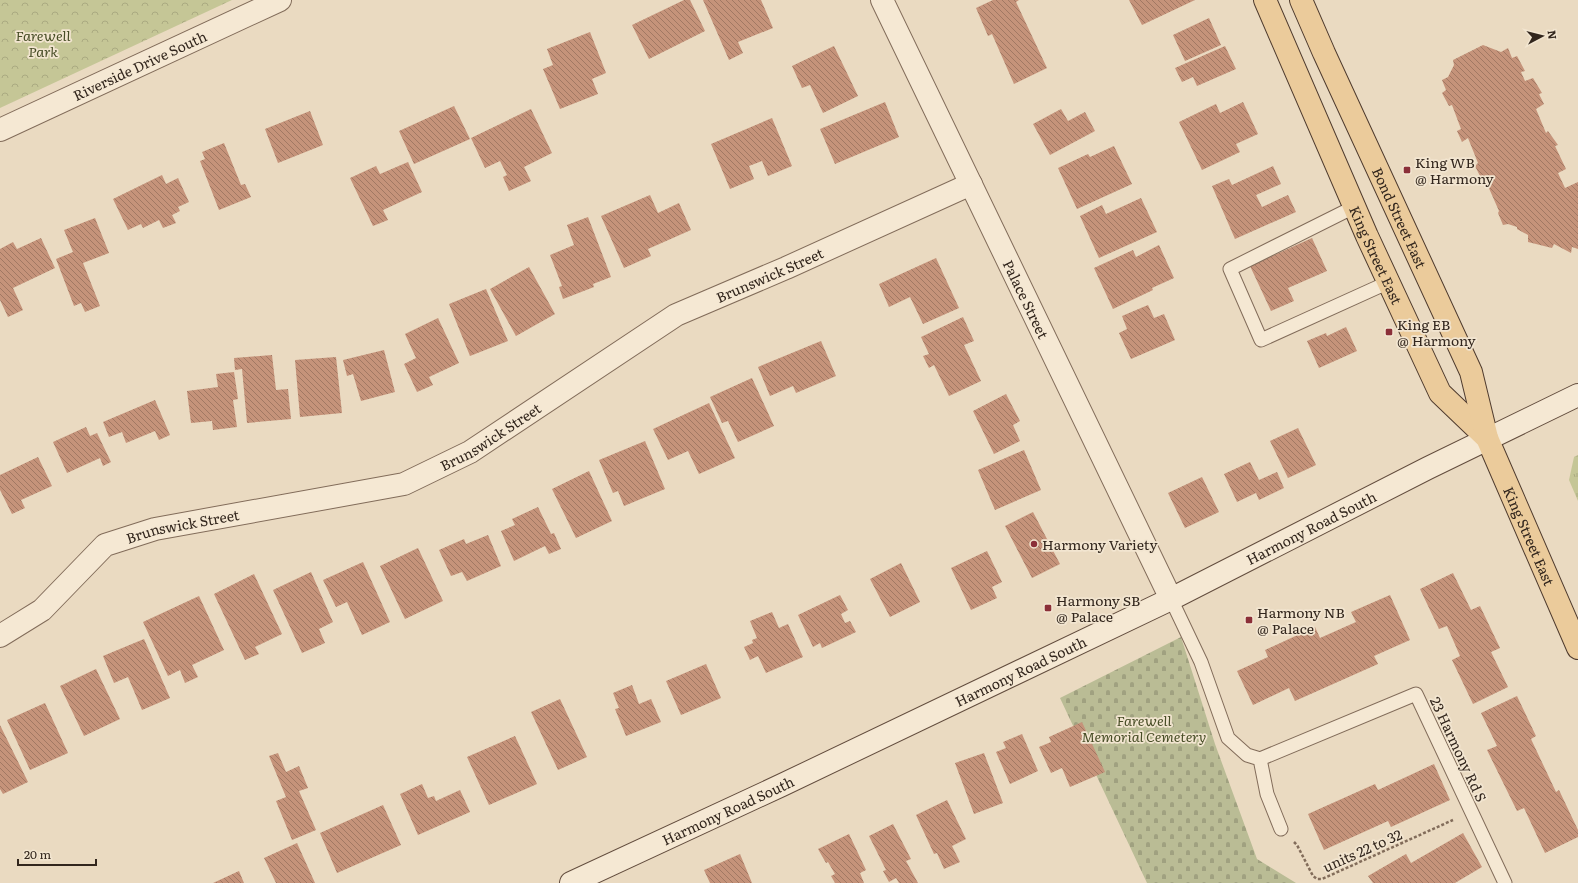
<svg xmlns="http://www.w3.org/2000/svg" width="1578" height="883" viewBox="0 0 1578 883" font-family="Literata,serif">
<style>
.grass{fill:url(#grass-tufts)}
.forest{fill:url(#forest-crowns)}
.cemetery{fill:url(#cemetery-stones)}
.building{fill:url(#building-back-hatch)}
.lines{fill:none;stroke-linecap:round;stroke-linejoin:round}
.service-casing{stroke:#826c5a;stroke-width:15}
.minor-casing{stroke:#826c5a;stroke-width:24}
.secondary-casing{stroke:#634d3e;stroke-width:24}
.primary-casing{stroke:#4f3b2e;stroke-width:24}
.path{stroke:#826c5a;stroke-width:2.5;stroke-dasharray:3 2;stroke-linecap:butt}
.service{stroke:#f5e8d3;stroke-width:13}
.minor{stroke:#f5e8d3;stroke-width:22}
.secondary{stroke:#f5e8d3;stroke-width:22}
.primary{stroke:#ebcb9b;stroke-width:22}
.poi-dot{fill:#8b2f38;stroke:#f2e5d0;stroke-width:1.5}
.labels{text-anchor:middle;dominant-baseline:central;stroke-width:3.5;stroke-linejoin:round;paint-order:stroke}
.park-label{font-size:14px;font-style:italic;fill:#474d26;stroke:#f2e5d0}
.street-label{font-size:14px;fill:#32261d;stroke:#f2e5d0}
.poi-label{font-size:14px;fill:#32261d;stroke:#f2e5d0;text-anchor:start}
</style>
<defs>
<pattern id="grass-tufts" width="24" height="20" patternUnits="userSpaceOnUse"><rect width="24" height="20" fill="#c5c696"/><path d="M3 7l-1-3M5 7V3M7 7l1-3M15 17l-1-3M17 17v-4M19 17l1-3" fill="none" stroke="#aaaa81"/></pattern>
<pattern id="forest-crowns" width="20" height="18" patternUnits="userSpaceOnUse"><rect width="20" height="18" fill="#c5c696"/><path d="M2 6a3 3 0 1 1 6 0M12 15a3 3 0 1 1 6 0" fill="none" stroke="#aaaa81"/></pattern>
<pattern id="cemetery-stones" width="16" height="16" patternUnits="userSpaceOnUse"><rect width="16" height="16" fill="#babc95"/><path d="M2 7V4a2 2 0 0 1 4 0v3zM10 15v-3a2 2 0 0 1 4 0v3z" fill="#a0a180"/></pattern>
<pattern id="building-back-hatch" width="6" height="6" patternUnits="userSpaceOnUse"><rect width="6" height="6" fill="#c5937a"/><path d="M-1 5l2 2M0 0l6 6M5-1l2 2" fill="none" stroke="#a17863"/></pattern>
</defs>
<rect width="100%" height="100%" fill="#eadac1"/>
<!-- grass -->
<path class="grass" d="M1578,455v46l-9,-21 5,-23z"/>
<!-- forest -->
<path class="forest" d="M0,0h232l-232,108z"/>
<!-- cemetery -->
<path class="cemetery" d="M1181,637l34,107 42,115 39,24h-149l-87,-185z"/>
<!-- building -->
<path class="building" d="M684,0h6l15,31 -56,28 -17,-34z
M703,0h58l12,28 -35,14 5,11 -14,7z
M993,0h26l-3,2 31,66 -33,16 -22,-50 -4,2 -12,-28z
M1129,0h66l-53,25z
M1209,18l12,27 -36,16 -12,-26z
M590,32l16,41 -14,6 6,15 -38,15 -17,-40 10,-4 -6,-16z
M1483,45l18,7 7,-4 4,10 5,-2 8,15 -4,1 4,9 8,-3 9,15 -3,1 5,10 -8,5 10,24 2,-2 10,14 -3,1 11,23 -8,4 7,15 13,-6v67l-6,-2 -1,6 -17,-9 -2,4 -24,-6v-7l-11,-6v-2l-9,-3 -5,1 -5,-12 1,-2 -15,-34 -3,1 -6,-12 3,-3 -10,-25 -6,4 -5,-11 4,-2 -9,-24 -3,1 -7,-13 4,-3 -4,-10 6,-3 6,-12 -1,-5z
M834,46l24,50 -35,17 -13,-28 -8,3 -10,-22z
M1225,46l11,23 -39,17 -4,-9 -11,5 -7,-14z
M885,102l14,35 -64,27 -15,-35z
M1243,102l15,32 -22,10 4,8 -38,18 -23,-48 37,-18 4,9z
M454,106l16,33 -56,25 -15,-33z
M531,109l21,44 -28,14 7,14 -22,10 -6,-14 4,-2 -7,-14 -15,7 -14,-30z
M1061,109l7,12 17,-9 10,19 -45,24 -17,-31z
M310,111l13,34 -45,18 -13,-34z
M772,118l20,48 -24,10 -6,-15 -13,5 5,13 -24,10 -19,-45z
M224,143l17,42 4,-1 6,13 -32,13 -19,-49 5,-2 -3,-7z
M1114,146l18,38 -55,25 -19,-41 30,-14 2,3z
M408,162l14,30 -39,18 5,10 -15,6 -23,-48 26,-12 4,8z
M1273,166l8,18 -25,11 6,12 26,-12 8,17 -61,27 -23,-53 17,-7 3,6z
M162,175l4,9 12,-6 11,24 -11,5 2,4 -8,4 4,8 -13,5 -4,-8 -16,8 -2,-4 -13,6 -15,-31z
M650,195l8,18 21,-10 12,27 -43,19 3,7 -27,12 -23,-52z
M1141,198l16,34 -58,26 -19,-42 22,-11 4,9z
M588,217l23,60 -18,7 1,3 -31,12 -4,-12 3,-1 -12,-31 24,-10 -7,-20z
M95,218l14,35 -26,10 17,43 -15,6 -4,-9 -7,3 -18,-47 17,-7 -9,-22z
M41,238l14,30 -42,20 10,22 -15,7 -8,-17v-51l13,-7 4,7z
M1312,238l15,33 -39,17 6,13 -23,10 -21,-45z
M1159,245l15,33 -22,10 1,2 -40,19 -19,-41 39,-18 3,7z
M936,258l23,50 -36,16 -13,-27 -21,10 -10,-23z
M529,267l26,47 -39,22 -26,-47z
M486,289l22,52 -38,15 -21,-52z
M1148,305l6,13 10,-4 11,26 -44,19 -12,-26 8,-4 -5,-13z
M963,317l11,24 -10,4 17,36 -32,15 -15,-31 -5,3 -6,-12 6,-2 -8,-17z
M438,318l21,45 -30,14 4,8 -16,7 -13,-28 12,-6 -11,-24z
M1346,327l11,24 -38,17 -12,-27 19,-8 1,3z
M821,341l15,35 -40,17 -3,-7 -23,10 -12,-29z
M384,350l11,42 -34,9 -8,-27 -6,2 -4,-16z
M272,355l4,35 12,-1 3,30 -44,4 -5,-54 -7,1 -1,-12z
M336,357l6,56 -42,4 -5,-57z
M234,372l4,27 -5,1 4,27 -24,3 -1,-9 -21,2 -4,-32 31,-4 -2,-13z
M752,378l22,48 -36,16 -10,-21 -6,2 -12,-26z
M1006,394l14,27 -7,4 7,16 -26,13 -21,-43z
M155,400l15,35 -11,5 -4,-9 -29,12 -4,-11 -13,5 -6,-15z
M709,403l26,55 -36,16 -11,-23 -20,9 -15,-31z
M86,427l4,9 7,-3 14,29 -8,4 -3,-8 -33,15 -14,-31z
M1298,428l18,37 -28,13 -18,-37z
M645,441l20,48 -41,17 -6,-15 -5,2 -14,-33z
M1024,450l17,40 -46,20 -17,-40z
M38,457l14,29 -31,14 4,8 -13,6 -12,-24v-15z
M1250,462l9,18 18,-8 7,16 -25,12 -3,-7 -19,9 -13,-28z
M589,471l23,50 -36,17 -24,-49z
M1202,477l17,35 -34,16 -17,-35z
M538,507l13,27 3,-1 7,16 -12,5 -4,-8 -31,15 -13,-30 14,-6 -3,-6z
M1033,512l27,52 -28,14 -27,-52z
M488,535l13,31 -34,15 -5,-9 -11,4 -12,-26 25,-11 2,5z
M418,548l25,53 -38,18 -25,-53z
M987,551l15,31 -10,5 5,11 -26,12 -20,-42z
M363,562l27,60 -28,13 -15,-33 -11,5 -13,-27z
M901,563l19,39 -30,15 -20,-38z
M311,572l22,50 -14,7 6,14 -23,10 -29,-63z
M1453,573l18,37 9,-4 20,42 -9,4 17,35 -35,17 -21,-44 8,-4 -13,-30 -8,3 -19,-40z
M254,574l28,60 -27,13 4,7 -14,6 -31,-66z
M840,595l8,15 -7,4 4,9 5,-2 6,11 -34,16 -2,-5 -7,4 -15,-32z
M1390,595l20,45 -36,16 4,8 -83,37 -6,-13 -36,17 -16,-34 31,-14 -3,-7 50,-23 5,11 36,-16 -5,-10z
M199,596l25,54 -32,15 6,12 -13,6 -5,-13 -12,6 -25,-54z
M772,612l7,16 9,-4 15,33 -37,16 -8,-17 -8,4 -6,-13 9,-4 -1,-3 5,-2 -7,-17z
M144,639l26,59 -28,12 -14,-33 -14,6 -11,-27z
M706,664l15,34 -40,17 -15,-34z
M96,669l24,50 -36,17 -24,-50z
M632,685l7,19 12,-5 10,23 -35,14 -11,-27 4,-1 -6,-15z
M1517,696l19,40 -5,3 25,53 3,-2 19,40v7l-33,16 -21,-45 -7,3 -30,-61 10,-4 -16,-33z
M560,699l27,58 -29,13 -27,-58z
M45,703l23,50 -38,17 -23,-50z
M1082,722l23,50 -35,15 -8,-19 -11,5 -12,-26 12,-5 -2,-5z
M0,725l28,57 -25,12 -3,-5z
M1022,734l16,37 -28,13 -14,-32 10,-4 -3,-6z
M515,736l22,48 -48,21 -22,-48z
M278,753l8,19 13,-6 9,22 -9,3 17,39 -24,10 -16,-39 10,-4 -17,-41z
M984,753l19,50 -29,11 -19,-51z
M1434,764l16,36 -59,27 -3,-6 -64,29 -16,-36 67,-30 3,6z
M422,784l6,14 6,-2 2,5 24,-11 10,22 -52,23 -18,-41z
M947,800l19,39 -14,7 8,16 -16,7 -7,-16 -3,1 -18,-39z
M383,805l18,40 -64,28 -17,-40z
M893,824l18,35 -5,2 12,22h-19l-3,-5 -7,4 -6,-11 3,-1 -17,-34z
M1463,833l19,34 -27,16h-82l-5,-7 38,-22 5,9z
M849,834l17,36 -6,3 4,10h-29l-4,-7 4,-2 -7,-12 -2,1 -8,-14z
M297,843l18,40h-39l-12,-25z
M740,854l12,29h-42l-6,-13z
M239,871l5,12h-31z"/>
<g class="lines">
<!-- service casing -->
<g class="service-casing">
<path id="service" d="M1354,207l-124,62 31,71 128,-58
M1171,599l30,63 27,76 19,17 13,4 7,35 14,35
M1260,759l156,-65 89,189"/>
</g>
<!-- minor casing -->
<g class="minor-casing">
<g id="minor">
<path id="s1" d="M882,0l289,599"/>
<path id="s2" d="M0,130l280,-130"/>
<path id="s3" d="M0,636l42,-26 63,-65 50,-16 249,-45 66,-32 206,-137 110,-47 185,-84"/>
</g>
</g>
<!-- secondary casing -->
<g class="secondary-casing">
<g id="secondary">
<path id="s4" d="M571,883l211,-98 389,-186 257,-131 150,-73"/>
</g>
</g>
<!-- primary casing -->
<g class="primary-casing">
<g id="primary">
<path id="s5" d="M1265,0l102,236 73,157 47,45 91,210"/>
<path id="s6" d="M1301,0l23,53 147,319 16,66"/>
</g>
</g>
<!-- path -->
<path class="path" d="M1294,842l3,3 16,31 4,3h5l131,-59"/>
<!-- service -->
<use href="#service" class="service"/>
<!-- minor -->
<use href="#minor" class="minor"/>
<!-- secondary -->
<use href="#secondary" class="secondary"/>
<!-- primary -->
<use href="#primary" class="primary"/>
</g>
<!-- markers -->
<g class="poi-dot">
<rect x="1403" y="166" width="8" height="8" rx="2"/>
<rect x="1385" y="328" width="8" height="8" rx="2"/>
<circle cx="1034" cy="544" r="4"/>
<rect x="1044" y="604" width="8" height="8" rx="2"/>
<rect x="1245" y="616" width="8" height="8" rx="2"/>
</g>
<g class="labels">
<!-- park labels -->
<g class="park-label">
<text x="43" y="35">Farewell<tspan x="43" dy="16">Park</tspan></text>
<text x="1144" y="720">Farewell<tspan x="1144" dy="16">Memorial Cemetery</tspan></text>
</g>
<!-- street labels -->
<g class="street-label">
<text stroke="none"><textPath href="#s2" startOffset="154">Riverside Drive South</textPath></text>
<text stroke="none"><textPath href="#s6" startOffset="239">Bond Street East</textPath></text>
<text stroke="none"><textPath href="#s5" startOffset="278">King Street East</textPath></text>
<text stroke="none"><textPath href="#s3" startOffset="868">Brunswick Street</textPath></text>
<text stroke="none"><textPath href="#s1" startOffset="332">Palace Street</textPath></text>
<text stroke="none"><textPath href="#s3" startOffset="544">Brunswick Street</textPath></text>
<text stroke="none"><textPath href="#s3" startOffset="220">Brunswick Street</textPath></text>
<text stroke="none"><textPath href="#s4" startOffset="821">Harmony Road South</textPath></text>
<text stroke="none"><textPath href="#s5" startOffset="602">King Street East</textPath></text>
<text stroke="none"><textPath href="#s4" startOffset="497">Harmony Road South</textPath></text>
<text transform="translate(1459 749) rotate(65)">23 Harmony Rd S</text>
<text stroke="none"><textPath href="#s4" startOffset="173">Harmony Road South</textPath></text>
<text transform="translate(1362 850) rotate(-24)">units 22 to 32</text>
</g>
<!-- poi labels -->
<g class="poi-label">
<text x="1415" y="162">King WB<tspan x="1415" dy="16">@ Harmony</tspan></text>
<text x="1397" y="324">King EB<tspan x="1397" dy="16">@ Harmony</tspan></text>
<text x="1042" y="544">Harmony Variety</text>
<text x="1056" y="600">Harmony SB<tspan x="1056" dy="16">@ Palace</tspan></text>
<text x="1257" y="612">Harmony NB<tspan x="1257" dy="16">@ Palace</tspan></text>
</g>
</g>
<!-- north arrow -->
<g transform="translate(1542 36) rotate(83)" stroke="#f2e5d0" stroke-width="3" paint-order="stroke">
<path d="M0-3L7 15L0 10L-7 15Z" fill="#32261d"/>
<text y="-6" font-size="11" font-weight="bold" text-anchor="middle" fill="#32261d">N</text>
</g>
<!-- scale -->
<path d="M18 859v6h78v-6" fill="none" stroke="#32261d" stroke-width="2"/>
<text x="24" y="859" font-size="12" fill="#32261d" stroke="#f2e5d0" stroke-width="3" paint-order="stroke">20 m</text>
</svg>
